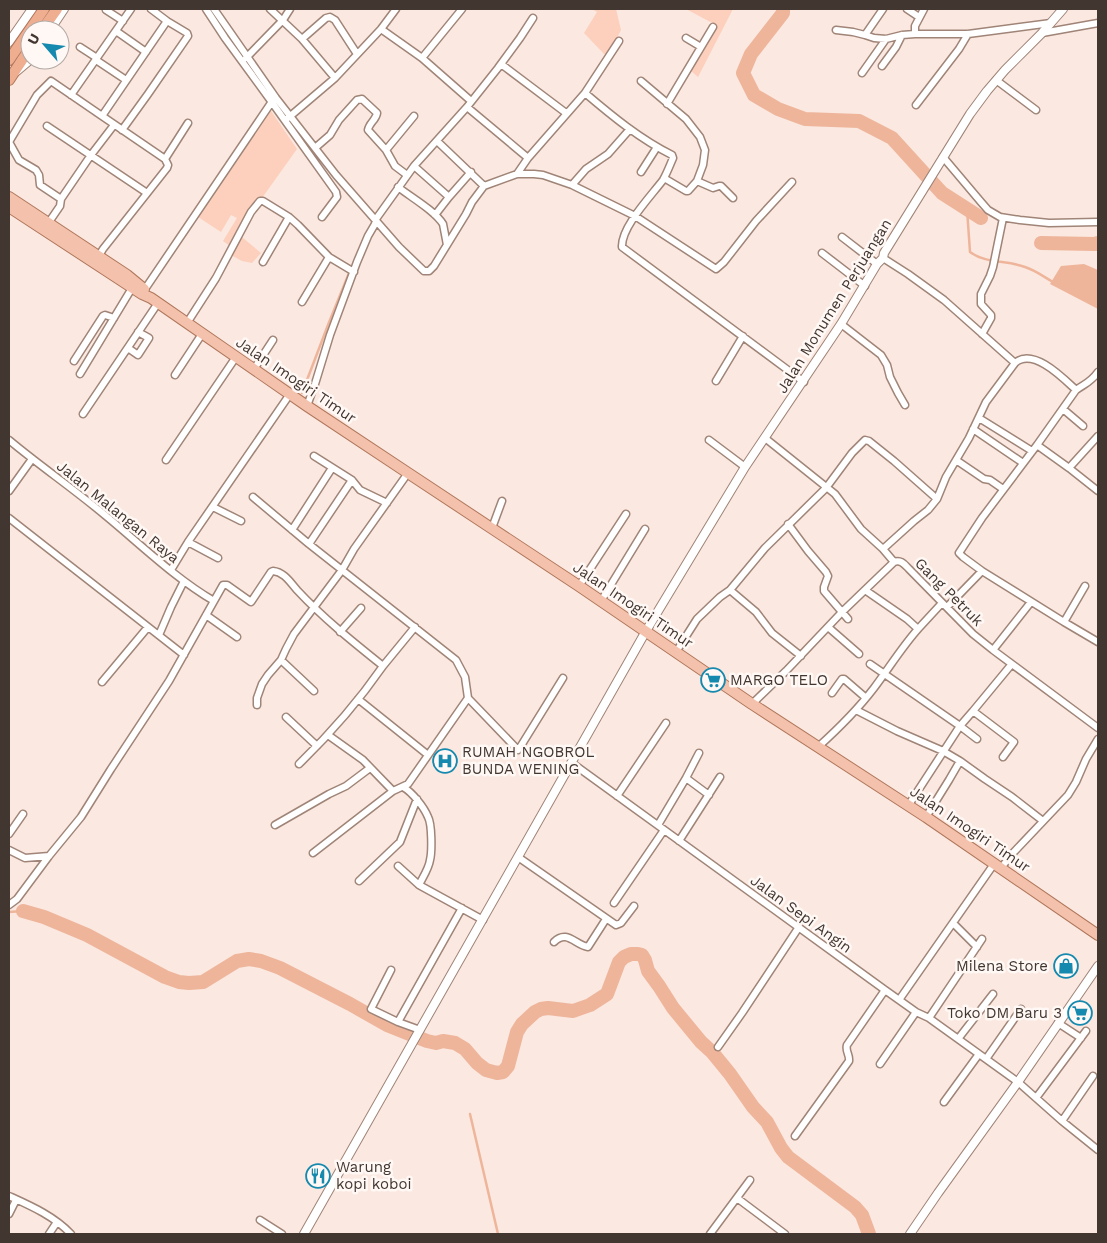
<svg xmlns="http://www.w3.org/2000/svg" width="1107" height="1243" viewBox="0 0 1107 1243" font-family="'Work Sans',sans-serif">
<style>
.green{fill:#fcd0bc}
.water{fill:#eeb59b}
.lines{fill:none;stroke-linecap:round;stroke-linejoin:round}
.stream{stroke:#eeb59b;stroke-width:2.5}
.river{stroke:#eeb59b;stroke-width:14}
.minor-casing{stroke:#9f8477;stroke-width:9}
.tertiary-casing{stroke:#9f8477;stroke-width:10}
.primary-casing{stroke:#b0775c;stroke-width:12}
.trunk-casing{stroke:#b0775c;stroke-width:12}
.minor{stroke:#fff;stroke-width:6}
.tertiary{stroke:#fff;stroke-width:8}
.primary{stroke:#f4c2ac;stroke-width:10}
.trunk{stroke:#f0ae90;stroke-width:10}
.labels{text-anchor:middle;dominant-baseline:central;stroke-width:5;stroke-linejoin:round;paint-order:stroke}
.street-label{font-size:15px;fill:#423630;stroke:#fff8f5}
.poi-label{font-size:15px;fill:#423630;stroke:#fff8f5;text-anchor:start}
</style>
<rect width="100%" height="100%" fill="#fbe8e0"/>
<!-- green -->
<path class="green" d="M592,9h24l5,21 -14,27 -23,-24 13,-21z
M686,9h47l-35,68 -7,-6 25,-46z
M269,108l28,41 -60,84 24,20 -9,10 -10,-2 -15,-8 3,-7 -7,-5 14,-23 -6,-3 -10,17 -23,-15z"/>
<!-- water -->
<path class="water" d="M1084,264l14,6v39l-48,-25 11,-18z"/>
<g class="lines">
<!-- stream -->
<path class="stream" d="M967,209l3,43c16,12 37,8 55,15 10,3 19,10 28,15
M302,393l26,-68 21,-52
M9,912l14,-1
M470,1114l28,120"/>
<!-- river -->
<path class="river" d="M783,9v4l-32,41 -8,19 11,22 24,14 27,10 54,2 33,17 50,55 39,25
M1041,243l54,1 3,-1
M23,911l21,6 43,18 78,42 14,5 10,1 14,-1 34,-21 12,-2 12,2 19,7 70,36 37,21 40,16 9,2 7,-2 12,2 10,6 12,14 9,7 11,3 6,-1 5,-6 9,-34 5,-8 13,-12 6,-3 7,-1 25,3 17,-6 17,-11 12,-32 5,-5 7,-3h7l4,1 3,5 3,11 11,15 14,22 28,34 11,10 18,22 23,33 14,15 14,26 7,9 67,50 7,8 7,19"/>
<!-- minor casing -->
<g class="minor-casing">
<path id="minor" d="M206,9l19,29 46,63 65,91 1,5 -15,20
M214,9l62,89 60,77 63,72 25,24h5l5,-5 32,-52 6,-12 12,-16 33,-12h17l9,1 29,10 63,31 81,53 8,-7 32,-41 36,-39
M270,9l32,30 33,39
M907,9l12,8
M924,9l-9,17v8h53l83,-11
M106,10l17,11
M381,29l41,29 49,43
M836,30l17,2 12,3 18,-26
M116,31l30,21
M1042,33l56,-10
M865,35l9,3 12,1 16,-4 13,-1
M686,38l15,9
M302,39l24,-21 4,-1 5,3 22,34
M80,47l17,11
M246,58l37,-38 7,-11
M422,58l40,-49
M96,60l30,20
M501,64l65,49
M882,66l14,-19 6,-12
M862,73l24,-34
M996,80l40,30
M641,81l45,38 14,18 5,13 -2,15 -6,16 -9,10h-2l-22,-13
M585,93l34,-52
M71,95l60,-86
M667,104l46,-77
M916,105l43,-56 9,-15
M467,107l61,51 57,-65c27,23 55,46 87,62l1,3c-3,7 -6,15 -10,22 -12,16 -42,47 -41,67l182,135
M288,118l47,-40 46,-49 15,-20
M47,126l100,67
M122,130l26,-36 40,-58 -1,-3 -20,-12 -16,-12
M437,141l47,45
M9,142l28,-47 14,-14 51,35
M9,142l10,18 17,10 3,5 1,10 21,14
M315,148l15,-13 9,-15 18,-20 5,-1 15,14c-1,7 -8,10 -9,17l18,20 9,16 12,9
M386,150l28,-34
M943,157l38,45 7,8 12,7 20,3 29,3 49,-1
M165,159l23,-36
M414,166l35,31
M641,172l16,-25
M517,174l11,-16
M697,181l16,7 6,-2h2l12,12
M572,185l14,-16 22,-15 22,-25
M398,187c14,11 36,23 45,37l4,21
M435,215l14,-18 22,-25
M47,225l13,-19 1,-7 30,-44 23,-30
M842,237l35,27
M822,253l43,33
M883,258l25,16 36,26 71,63 -29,39 -17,36 -23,39 -9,22 -9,11 -14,11 -31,28
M97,259l6,-10 64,-81 1,-3 -3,-6 -63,-43 65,-95
M263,262l26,-45
M143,292l130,-192
M302,302l27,-45
M187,323l29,-45 35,-66 9,-11h3l26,16 9,8 31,32 25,15
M841,324l40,31 6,10 3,12 8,16 7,12
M982,334l9,-16v-3l-10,-11v-10l9,-18 3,-9 10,-49
M128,348l10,7 11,-17 -11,-6
M74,361l29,-45 2,-1 9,3
M1015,363c18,-16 48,15 61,27 10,-7 15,-8 22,-18
M254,369l19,-29
M80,374l52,-86
M175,375l27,-41
M716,381l27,-45
M307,406l8,-22 15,-49 27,-73 11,-26 7,-12 1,-5 38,-53 53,-59 31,-39 22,-30 13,-20
M1063,409l20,17
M83,414l75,-111
M979,418l53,33
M973,429l50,34
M765,438l70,56 26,35 22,20 11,13
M9,440c31,26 65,49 97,76 34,28 70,63 108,85
M709,440l36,27
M1037,445l39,-55
M314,456l38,24 8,10 27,13
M166,460l70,-103
M956,460l28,19 6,1 13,9
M1069,468l29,-32
M9,491l23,-32
M253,497l56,47 147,116 9,17 3,21 50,52 1,-1 44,-71
M213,507l28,14
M9,518l175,137
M788,524l20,27 18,21 2,4 -4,11v4l24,28
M492,528l10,-27
M292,530l40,-62
M188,542l30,16
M309,544l43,-64
M171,570l17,-28 102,-148
M579,586l47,-72
M1085,586l-21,36 -82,-51 -19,-14 -4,-4 23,-35 55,-73 32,23 29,23
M730,590l26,22 16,21 29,23
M601,601l44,-72
M947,607l35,-36
M206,615l31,22
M1064,622l34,20
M828,627l31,27
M918,629l24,-26
M340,632l21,-24
M159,635l12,-28 13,-26
M993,650l38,-48
M676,652l21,-33 23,-22 10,-7 35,-42 61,-60 26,-35 13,-13 4,1 25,20 43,38
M281,660l33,31
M870,664l90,62 -52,80
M383,666l32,-39
M102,682l46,-55
M832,693l10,-14h2l22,19
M358,699l70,56
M752,704l34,-33 56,-59 52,-50c7,-3 11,3 15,7l64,65 20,16 105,78
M257,705v-7l5,-14 6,-9 13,-15 5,-11 8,-15 48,-64 12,-21 54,-76
M856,710l41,21 46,20 17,10 25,18 27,18 31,24
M973,711l38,-46
M286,717l31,29
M977,739l-17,-13 13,-15 41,31 -11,15
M818,747c20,-18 40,-38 56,-59 15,-20 28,-41 44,-59l-11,-10 -42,-29
M572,763l313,227 31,22 13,6 89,64 44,39 36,29
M686,778l23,17
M403,787c9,5 21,20 25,30 4,7 4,35 2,43 -1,8 -7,17 -11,25l64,35
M393,791l15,-7 60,-86
M617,796l49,-73
M926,817l23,-37 11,-19
M275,825l54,-31 17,-8 24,-18
M658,825l28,-47 13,-25
M9,834l14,-20
M679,841l41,-64
M9,850l16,8 24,-2
M313,853l80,-62 -30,-31 -35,-25
M518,857l98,68 5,-2 13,-17
M398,866l21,19
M1001,868l11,-14 56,-59 8,-13 10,-23 12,-20
M359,881l41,-39 17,-43
M614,903l50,-73
M9,905l8,-6 32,-43 32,-39 30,-48 58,-88 54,-96h4l24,17 20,-30 2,-1c11,1 17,11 24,19 26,28 56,52 86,76 -25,36 -53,68 -84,98
M953,923l24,24
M554,942c13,-13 21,3 34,5l18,-28
M391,970l-20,39 27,13 22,8
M899,1000l95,-136
M929,1018l53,-79
M398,1022l64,-114
M1058,1023l23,15
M958,1039l35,-45
M718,1047l24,-34 57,-86
M986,1059l35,-50
M880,1064l36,-52
M1036,1098l50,-67
M944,1102l35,-48
M1062,1121l31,-45
M795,1136l54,-75c1,-6 -4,-10 -2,-16l38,-55
M9,1196c22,10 45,20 62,38
M737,1198l48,36
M9,1214l7,-14
M260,1220l22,14
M49,1234l8,-12
M710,1234l40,-54"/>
</g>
<!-- tertiary casing -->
<g class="tertiary-casing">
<path id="tertiary" d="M50,30l14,-21
M9,42l23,-33
M17,71l13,-11
M304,1234l342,-603 99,-164 96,-143 36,-60 6,-6 1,-5 86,-139 17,-23 18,-21 37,-37 21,-24
M910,1234l28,-41 80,-111 80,-116"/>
</g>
<!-- primary casing -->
<g class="primary-casing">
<path id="primary" d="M9,197l118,78 17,14
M9,207l133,87 9,4 156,108 101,67 171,113 173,118 174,113 172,118"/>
</g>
<!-- trunk casing -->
<g class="trunk-casing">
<path id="trunk" d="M42,30l15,-21
M9,60l35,-51
M9,80l21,-32"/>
</g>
<!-- minor -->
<use href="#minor" class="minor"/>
<!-- tertiary -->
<use href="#tertiary" class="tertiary"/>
<!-- primary -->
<use href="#primary" class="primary"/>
<!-- trunk -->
<use href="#trunk" class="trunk"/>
</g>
<!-- icons -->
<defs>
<g id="supermarket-ring" transform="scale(1.25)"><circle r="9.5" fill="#fff8f5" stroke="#1589ae" stroke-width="1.5"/><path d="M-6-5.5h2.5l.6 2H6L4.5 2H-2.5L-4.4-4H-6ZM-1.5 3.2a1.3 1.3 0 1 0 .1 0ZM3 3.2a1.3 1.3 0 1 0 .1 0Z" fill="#1589ae"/></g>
<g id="hospital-ring" transform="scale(1.25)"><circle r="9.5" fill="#fff8f5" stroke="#1589ae" stroke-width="1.5"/><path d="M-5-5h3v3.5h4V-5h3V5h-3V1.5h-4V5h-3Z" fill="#1589ae"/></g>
<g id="shop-ring" transform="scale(1.25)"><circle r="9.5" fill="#fff8f5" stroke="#1589ae" stroke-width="1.5"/><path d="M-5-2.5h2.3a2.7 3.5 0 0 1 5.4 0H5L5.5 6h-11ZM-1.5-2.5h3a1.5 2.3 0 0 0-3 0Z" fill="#1589ae"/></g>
<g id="restaurant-ring" transform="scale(1.25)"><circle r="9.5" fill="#fff8f5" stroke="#1589ae" stroke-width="1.5"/><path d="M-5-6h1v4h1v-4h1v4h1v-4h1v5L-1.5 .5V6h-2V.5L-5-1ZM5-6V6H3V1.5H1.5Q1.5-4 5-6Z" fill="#1589ae"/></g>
</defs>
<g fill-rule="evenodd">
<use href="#supermarket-ring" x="713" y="680"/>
<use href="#hospital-ring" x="445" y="761"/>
<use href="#shop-ring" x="1066" y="966"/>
<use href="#supermarket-ring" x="1080" y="1013"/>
<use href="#restaurant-ring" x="318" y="1176"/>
</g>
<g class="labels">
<!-- street labels -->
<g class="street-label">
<text transform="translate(834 306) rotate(-58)">Jalan Monumen Perjuangan</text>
<text transform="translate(296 380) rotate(34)">Jalan Imogiri Timur</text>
<text transform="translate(118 512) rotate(39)">Jalan Malangan Raya</text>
<text transform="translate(949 592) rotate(45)">Gang Petruk</text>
<text transform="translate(633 605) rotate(34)">Jalan Imogiri Timur</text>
<text transform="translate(970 829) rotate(34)">Jalan Imogiri Timur</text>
<text transform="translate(801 914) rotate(36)">Jalan Sepi Angin</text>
</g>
<!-- poi labels -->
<g class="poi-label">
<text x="730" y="680">MARGO TELO</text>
<text x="462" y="752">RUMAH NGOBROL<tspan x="462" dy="17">BUNDA WENING</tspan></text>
<text x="1048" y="966" text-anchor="end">Milena Store</text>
<text x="1062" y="1013" text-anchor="end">Toko DM Baru 3</text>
<text x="336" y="1167">Warung<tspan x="336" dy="17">kopi koboi</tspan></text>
</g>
</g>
<!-- border -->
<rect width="1107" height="1243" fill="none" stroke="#423630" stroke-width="20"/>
<!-- north arrow -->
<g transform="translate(45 45) rotate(298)"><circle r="24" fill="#fff8f5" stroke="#b3aaa6"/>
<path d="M0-4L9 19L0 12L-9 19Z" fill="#1589ae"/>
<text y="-8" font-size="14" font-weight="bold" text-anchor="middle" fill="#423630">U</text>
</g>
</svg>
